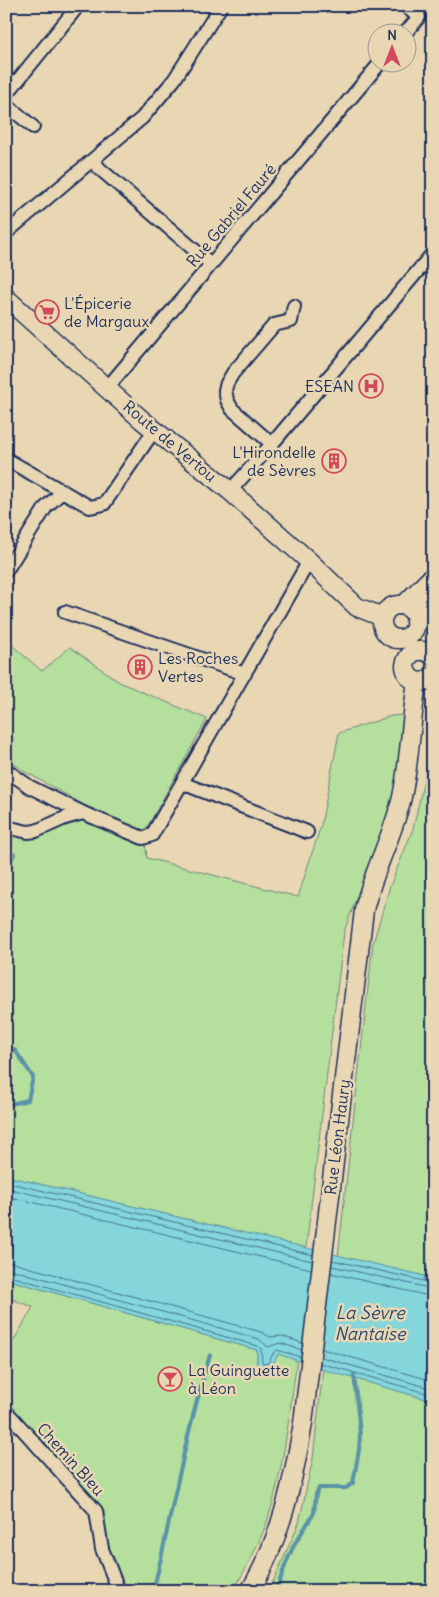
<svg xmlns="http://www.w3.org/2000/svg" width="439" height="1597" viewBox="0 0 439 1597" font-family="Delius,sans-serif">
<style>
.green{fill:#b4df9c;stroke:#68877d}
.water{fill:#84d6db;stroke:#5a93a9}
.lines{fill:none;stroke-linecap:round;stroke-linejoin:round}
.shore{stroke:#457290;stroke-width:1}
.stream{stroke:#5a93a9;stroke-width:4}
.street-casing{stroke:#1b2f5e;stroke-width:16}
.secondary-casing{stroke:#1b2f5e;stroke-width:21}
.street{stroke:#e9d7b4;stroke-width:12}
.secondary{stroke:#e9d7b4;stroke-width:18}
.labels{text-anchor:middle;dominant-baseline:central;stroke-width:5;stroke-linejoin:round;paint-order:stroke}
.street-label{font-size:16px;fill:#1b2f5e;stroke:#e9d7b4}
.poi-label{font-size:16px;fill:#1b2f5e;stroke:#e9d7b4;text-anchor:start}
.water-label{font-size:18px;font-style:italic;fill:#2b4871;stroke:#e9d7b4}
</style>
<rect width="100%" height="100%" fill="#e9d7b4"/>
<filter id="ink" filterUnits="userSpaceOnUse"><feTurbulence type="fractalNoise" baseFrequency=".02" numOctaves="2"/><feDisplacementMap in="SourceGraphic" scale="10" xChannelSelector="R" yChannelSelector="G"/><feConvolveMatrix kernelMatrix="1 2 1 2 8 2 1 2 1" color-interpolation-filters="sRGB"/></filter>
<g filter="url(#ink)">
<!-- green -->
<path class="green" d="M6,640l36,31 28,-24 51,36 86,36 -63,114 3,25 151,39 23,-72 18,-92 52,-17 16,-1 -13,76 -15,55 -16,34 -19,52 -38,316 -300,-72v-343l25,3 48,-14 9,-15 -66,-37 -16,-13z
M431,713h2v565l-95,-22 35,-313 17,-57 23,-57 13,-58z
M6,1279l251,71v17l21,-13 19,6c-8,55 -13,110 -30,162 -9,24 -21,47 -34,69h-106l-17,-37 -6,-28 -8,-25 -90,-101v-46l27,-47 -27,-10z
M323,1369l110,32v190h-164l30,-68 14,-65z"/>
<!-- water -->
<path class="water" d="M6,1176l427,102v123l-105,-30 -50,-17 -8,16 -13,-3v-17l-251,-71z"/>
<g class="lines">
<!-- shore -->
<path class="shore" d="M6,1182l307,73
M6,1188l306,73
M6,1196l305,73
M332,1260l101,23
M6,1261l255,71 9,5 12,-1 20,7
M332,1266l101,23
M6,1268l253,71 9,8 12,-4 22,7
M331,1273l102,24
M6,1275l252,71 3,3 1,13 2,2 4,-1 6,-11 3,-2 24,7
M322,1349l111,32
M321,1357l112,32
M320,1363l113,32"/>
<!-- stream -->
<path class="stream" d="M6,874l8,-20
M6,1046l9,4 18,27 -5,23 -22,5
M425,1280l8,-26
M153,1591c11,-41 18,-83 28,-124 8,-38 18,-75 29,-112
M272,1591l6,-5 8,-23 8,-18 20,-32 2,-19 3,-6h27l7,-5 6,-33 1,-16 -6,-60"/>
<!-- street casing -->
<g class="street-casing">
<path id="street" d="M405,6l14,11 -13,15
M6,95l72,-89
M6,104l27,23
M93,161l7,8 111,95
M6,233l136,-115 32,-38 47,-74
M107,388l274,-326
M272,444l-40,-35 -5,-9 -2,-10 2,-7 6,-10 41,-48 17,-4 3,-15
M6,459l84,48 14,-3 51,-75
M230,491l42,-47 161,-191
M6,571l40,-64 17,-16
M65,612l180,62
M6,770l24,17 53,26
M182,783l125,49
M6,827l22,5 8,-1 29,-13 18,-5 60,25 9,-3 157,-274
M6,1411l90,100 6,38 17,42"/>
</g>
<!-- secondary casing -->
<g class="secondary-casing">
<path id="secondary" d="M6,298l136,122 88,71 79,70 48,46 26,10
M382 622a17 17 0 1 1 34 0a17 17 0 1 1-34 0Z
M403,606l30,-30
M415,622l9,-11 9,-21
M433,656c-11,-10 -26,-5 -28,10 2,15 16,21 28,10
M250,1591c31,-52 43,-109 53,-168l61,-513c9,-39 29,-74 38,-113 8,-38 9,-77 15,-115"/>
</g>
<!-- street -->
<use href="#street" class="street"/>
<!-- secondary -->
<use href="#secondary" class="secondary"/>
</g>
</g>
<!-- icons -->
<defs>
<g id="supermarket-ring" transform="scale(1.25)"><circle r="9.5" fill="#e9d7b4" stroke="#d1495b" stroke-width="1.5"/><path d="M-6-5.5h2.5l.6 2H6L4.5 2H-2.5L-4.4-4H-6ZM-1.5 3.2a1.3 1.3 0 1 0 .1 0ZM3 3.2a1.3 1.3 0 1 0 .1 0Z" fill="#d1495b"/></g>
<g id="hospital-ring" transform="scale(1.25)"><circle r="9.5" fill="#e9d7b4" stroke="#d1495b" stroke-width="1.5"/><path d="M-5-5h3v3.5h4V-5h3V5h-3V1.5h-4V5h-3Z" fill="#d1495b"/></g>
<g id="building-ring" transform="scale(1.25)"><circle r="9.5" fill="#e9d7b4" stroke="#d1495b" stroke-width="1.5"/><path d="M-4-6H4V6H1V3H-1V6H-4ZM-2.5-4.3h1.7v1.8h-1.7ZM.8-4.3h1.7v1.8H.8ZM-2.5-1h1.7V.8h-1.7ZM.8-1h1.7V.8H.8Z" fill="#d1495b"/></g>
<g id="bar-ring" transform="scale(1.25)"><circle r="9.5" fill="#e9d7b4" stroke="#d1495b" stroke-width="1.5"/><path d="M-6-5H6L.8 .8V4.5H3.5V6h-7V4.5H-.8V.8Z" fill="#d1495b"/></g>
</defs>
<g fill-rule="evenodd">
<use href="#supermarket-ring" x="47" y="312"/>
<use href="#hospital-ring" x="371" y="386"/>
<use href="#building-ring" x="334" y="461"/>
<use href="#building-ring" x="140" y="667"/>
<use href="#bar-ring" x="170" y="1379"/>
</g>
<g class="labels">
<!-- street labels -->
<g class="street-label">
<text transform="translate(231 215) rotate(-50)">Rue Gabriel Fauré</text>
<text transform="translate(170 441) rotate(40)">Route de Vertou</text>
<text transform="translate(337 1137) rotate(-83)">Rue Léon Haury</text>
<text transform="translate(71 1459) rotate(48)">Chemin Bleu</text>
</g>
<!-- poi labels -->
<g class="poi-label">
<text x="64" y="303">L'Épicerie<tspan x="64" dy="18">de Margaux</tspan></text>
<text x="354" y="386" text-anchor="end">ESEAN</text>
<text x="316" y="452" text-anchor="end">L'Hirondelle<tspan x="316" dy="18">de Sèvres</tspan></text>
<text x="158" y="658">Les Roches<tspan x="158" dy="18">Vertes</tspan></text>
<text x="188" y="1370">La Guinguette<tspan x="188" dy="18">à Léon</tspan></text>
</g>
<!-- water labels -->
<g class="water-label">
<text x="370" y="1312">La Sèvre<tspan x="370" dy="21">Nantaise</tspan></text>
</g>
</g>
<!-- margin -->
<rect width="439" height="1597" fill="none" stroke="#e9d7b4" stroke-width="25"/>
<rect x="12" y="12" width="414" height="1572" fill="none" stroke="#1b2f5e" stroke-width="2" filter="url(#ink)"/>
<!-- north arrow -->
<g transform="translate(392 48)"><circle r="24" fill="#e9d7b4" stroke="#979492"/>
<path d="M0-4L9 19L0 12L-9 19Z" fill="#d1495b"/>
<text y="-8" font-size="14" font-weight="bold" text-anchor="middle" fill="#1b2f5e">N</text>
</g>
</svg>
